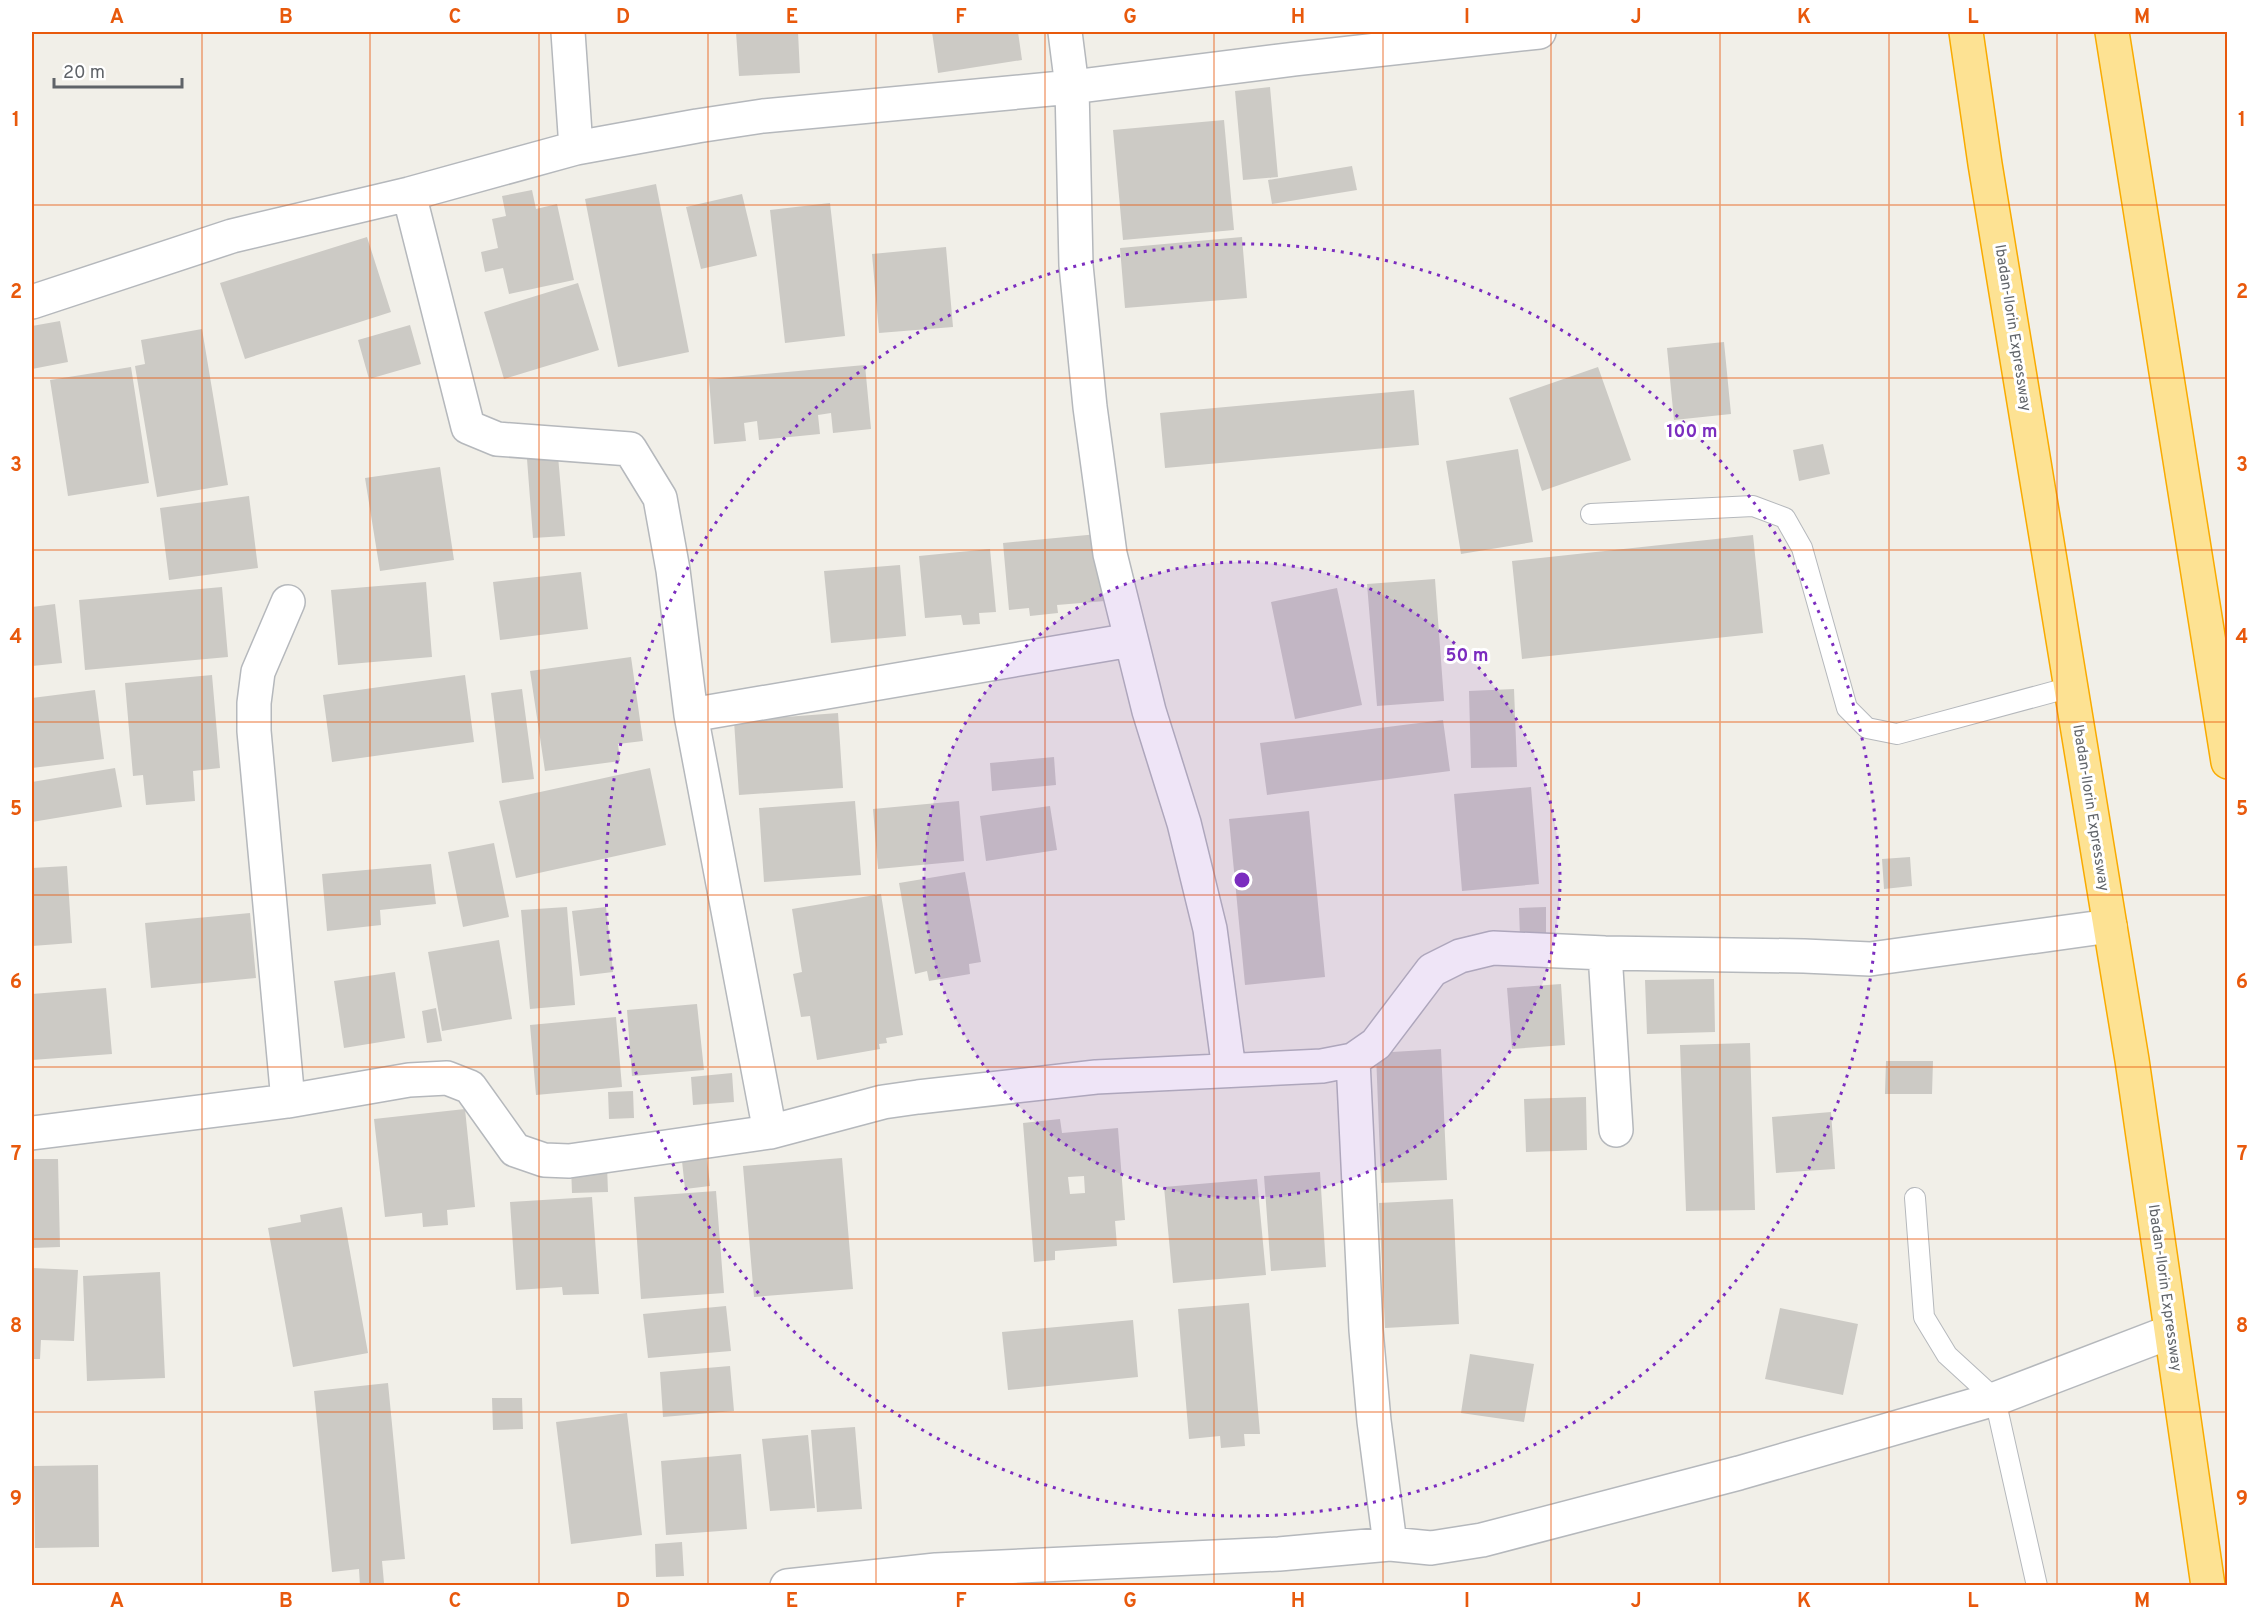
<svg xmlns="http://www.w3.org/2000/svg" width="2259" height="1617" viewBox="0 0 2259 1617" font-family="Overpass,sans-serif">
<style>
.building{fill:#cccac5;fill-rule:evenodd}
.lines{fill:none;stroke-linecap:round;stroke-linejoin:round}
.lane-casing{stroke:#b5b8bc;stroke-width:22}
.street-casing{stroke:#b5b8bc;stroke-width:36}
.highway-casing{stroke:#f9ab00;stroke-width:36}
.lane{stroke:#fff;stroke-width:20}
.street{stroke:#fff;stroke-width:33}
.highway{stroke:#fde293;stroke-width:33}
.grid{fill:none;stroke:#e8590c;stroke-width:1.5;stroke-opacity:0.55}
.ring{fill:none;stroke:#7b2cbf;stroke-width:3;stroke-dasharray:3 6}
.labels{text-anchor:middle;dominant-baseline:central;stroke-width:6;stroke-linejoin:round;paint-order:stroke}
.street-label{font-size:15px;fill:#5f6368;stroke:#fff}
.centre{fill:#7b2cbf;stroke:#fff;stroke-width:3}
.ring-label{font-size:18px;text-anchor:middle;font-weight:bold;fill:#7b2cbf;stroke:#fff;stroke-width:6;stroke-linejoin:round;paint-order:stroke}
.neatline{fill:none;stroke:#e8590c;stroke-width:2}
.grid-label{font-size:20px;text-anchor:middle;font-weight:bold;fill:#e8590c}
</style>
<rect width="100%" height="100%" fill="#f1efe8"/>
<!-- building -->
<path class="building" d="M736,32h62l2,41 -61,3z
M932,32h86l4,28 -84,13z
M1270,87l8,90 -35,3 -8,-89z
M1224,120l10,110 -111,10 -10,-110z
M1352,166l5,24 -85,14 -4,-24z
M656,184l33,168 -71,15 -33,-168z
M532,190l4,19 21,-5 17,76 -65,14 -6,-26 -18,4 -4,-20 17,-4 -6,-29 14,-3 -4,-20z
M742,194l15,62 -56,13 -15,-62z
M830,203l15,133 -60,7 -15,-133z
M367,237l24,75 -146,47 -25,-76z
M1242,237l5,61 -122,10 -5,-60z
M946,247l7,80 -74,6 -7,-79z
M578,283l21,67 -95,29 -20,-67z
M60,321l8,41 -36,7v-43z
M410,325l11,39 -52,15 -11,-39z
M202,329l26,156 -71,12 -22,-131 10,-2 -4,-24z
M1724,342l7,72 -57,6 -7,-72z
M865,365l6,64 -38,4 -2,-20 -13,2 2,19 -61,6 -2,-19 -13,2 2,18 -32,3 -5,-65z
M131,367l18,116 -81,13 -18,-116z
M1598,367l33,93 -89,31 -33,-93z
M1414,390l5,55 -254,23 -5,-55z
M1823,444l7,30 -31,7 -6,-31z
M1518,449l15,93 -72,12 -15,-93z
M558,456l7,80 -32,2 -6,-79z
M440,467l14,93 -74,11 -15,-93z
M249,496l9,72 -89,12 -9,-72z
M1098,534l7,67 -48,4 1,8 -28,3 -1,-8 -20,2 -6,-67z
M1753,535l10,98 -241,26 -10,-98z
M990,549l6,63 -17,1 1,11 -17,1 -2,-10 -36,3 -6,-62z
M900,565l6,71 -75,7 -7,-72z
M581,572l7,57 -88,11 -7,-58z
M1435,579l9,122 -67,5 -10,-122z
M426,582l6,75 -94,8 -7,-75z
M222,587l6,70 -143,13 -6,-70z
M1337,588l25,117 -67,14 -24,-117z
M55,604l7,59 -30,3v-59z
M631,657l12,84 -25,3 2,17 -75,10 -15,-100z
M212,675l8,93 -27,3 2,30 -49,4 -3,-30 -10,1 -8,-93z
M465,675l9,67 -142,20 -9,-67z
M522,689l12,90 -32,4 -11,-90z
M1514,689l3,78 -46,1 -2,-77z
M95,690l9,69 -72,9v-70z
M838,713l5,75 -104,7 -5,-74z
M1443,720l7,51 -183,24 -7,-52z
M1054,757l2,28 -64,6 -2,-28z
M115,768l7,39 -90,15v-40z
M650,768l16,77 -150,33 -17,-77z
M1531,787l8,97 -77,7 -8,-97z
M855,801l6,74 -97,7 -5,-74z
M959,801l5,60 -86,8 -5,-60z
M1050,806l7,44 -71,11 -6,-45z
M1309,811l16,166 -80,8 -16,-166z
M494,843l15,74 -46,10 -15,-75z
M1910,857l2,29 -28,3 -2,-30z
M431,864l5,40 -56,6 1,15 -54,6 -5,-57z
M67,866l5,77 -40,3v-78z
M965,872l16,90 -12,2 1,10 -41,7 -2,-10 -12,3 -16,-91z
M881,894l22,141 -17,3 1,5 -8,1 1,5 -63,11 -7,-44 -9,1 -8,-43 9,-2 -10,-63z
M567,907l8,98 -45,4 -9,-99z
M606,907l7,65 -33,4 -8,-65z
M1546,907v31h-26l-1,-30z
M250,913l6,65 -105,10 -6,-65z
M499,940l13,79 -70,12 -14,-79z
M395,972l10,66 -61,10 -10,-67z
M1714,979l1,53 -68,2 -2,-54z
M1561,984l4,61 -53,4 -5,-61z
M106,988l6,66 -80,6v-66z
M697,1004l7,66 -72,6 -5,-66z
M436,1008l6,33 -15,2 -5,-32z
M616,1017l6,70 -86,8 -6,-70z
M1750,1043l5,167 -69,1 -6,-166z
M1441,1049l6,131 -66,3 -5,-130z
M1886,1061h47l-1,33h-47z
M732,1073l2,29 -41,3 -2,-28z
M633,1091l1,27 -25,1 -1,-27z
M1586,1097l1,53 -61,2 -2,-53z
M465,1109l10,98 -28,3 1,15 -25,2 -1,-14 -37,4 -11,-98z
M1831,1112l4,57 -59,4 -4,-56z
M1060,1119l2,14 56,-5 7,92 -10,1 2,25 -62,5v9l-21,2 -11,-139zM1084,1176l1,17 -15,1 -2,-17z
M707,1158l3,28 -25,3 -3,-28z
M842,1158l11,131 -99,8 -11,-131z
M32,1159h26l2,88 -28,1z
M571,1166h36l1,26 -36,1z
M1320,1172l6,95 -55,4 -7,-95z
M1257,1179l9,96 -93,8 -9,-96z
M716,1191l8,102 -83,6 -7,-102z
M592,1197l7,97 -36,1 -1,-8 -46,3 -6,-88z
M1453,1199l6,125 -74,4 -6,-125z
M342,1207l26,146 -75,14 -25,-139 33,-6 -1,-7z
M32,1268l46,2 -4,71 -33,-1 -1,19h-8z
M160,1272l5,106 -78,3 -4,-105z
M1249,1303l11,131h-16l1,12 -24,2 -1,-12 -31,3 -11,-130z
M726,1306l5,45 -83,7 -5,-44z
M1780,1308l78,16 -15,71 -78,-16z
M1133,1320l5,57 -130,13 -6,-58z
M1470,1354l64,10 -10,58 -63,-9z
M730,1366l4,45 -71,6 -3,-45z
M388,1383l17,176 -23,2 2,22 -24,3 -1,-17 -27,3 -18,-181z
M492,1398h30l1,31 -30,1z
M627,1413l15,122 -71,9 -15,-122z
M855,1427l7,82 -45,3 -6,-82z
M808,1435l7,73 -45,3 -8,-72z
M741,1454l6,75 -81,6 -5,-74z
M98,1465l1,82 -64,1 -1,-82z
M682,1542l2,34 -28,1 -1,-33z"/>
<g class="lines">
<!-- lane casing -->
<g class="lane-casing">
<path id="lane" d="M1591,514l162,-8 32,12 17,30 45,160 20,20 30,6 174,-47
M1915,1198l9,119 23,38 48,44 42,187"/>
</g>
<!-- street casing -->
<g class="street-casing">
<path id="street" d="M568,32l8,116
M1065,32l7,55 4,178 14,142 20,147 39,157 35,112 26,106 19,141
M409,194l59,233 29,12 133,10 30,49 13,72 18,145 79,417
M32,302l200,-66 177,-42 167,-46 121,-22 66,-10 309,-29 223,-28 244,-27
M691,715l440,-75
M1605,953l11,177
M1353,1060l13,270 8,91 16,123
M288,1101l-34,-370v-28l4,-31 30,-70
M32,1133l256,-32 121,-21 38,-2 23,9 45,63 29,10 25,1 201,-29 113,-30 35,-5 178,-20 226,-11 31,-6 23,-16 56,-74 28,-14 33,-8 112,5 199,3 66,3 240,-33
M787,1586l149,-16 343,-16 111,-10 41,4 51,-8 257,-67 256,-74 175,-67"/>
</g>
<!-- highway casing -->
<g class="highway-casing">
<path id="highway" d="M1966,32l19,132 147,896 76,526
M2112,32l116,730"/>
</g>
<!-- lane -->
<use href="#lane" class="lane"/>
<!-- street -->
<use href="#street" class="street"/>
<!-- highway -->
<use href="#highway" class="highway"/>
</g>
<!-- grid -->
<path class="grid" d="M202,32v1554M370,32v1554M539,32v1554M708,32v1554M876,32v1554M1045,32v1554M1214,32v1554M1383,32v1554M1551,32v1554M1720,32v1554M1889,32v1554M2057,32v1554M32,205h2196M32,378h2196M32,550h2196M32,722h2196M32,895h2196M32,1067h2196M32,1239h2196M32,1412h2196"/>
<!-- distance rings -->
<circle cx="1242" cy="880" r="318" fill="#7b2cbf" fill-opacity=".12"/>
<g class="ring">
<circle cx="1242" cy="880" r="318"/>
<circle cx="1242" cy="880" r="636"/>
</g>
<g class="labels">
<!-- street labels -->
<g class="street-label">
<text transform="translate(2012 328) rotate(81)">Ibadan-Ilorin Expressway</text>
<text transform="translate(2090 808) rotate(81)">Ibadan-Ilorin Expressway</text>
<text transform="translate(2164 1288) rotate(82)">Ibadan-Ilorin Expressway</text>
</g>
</g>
<circle cx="1242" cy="880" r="9" class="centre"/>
<g class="ring-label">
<text x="1692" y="437">100 m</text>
<text x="1467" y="661">50 m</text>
</g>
<!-- border -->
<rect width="2259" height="1617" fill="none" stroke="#ffffff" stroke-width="66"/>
<!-- scale -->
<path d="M54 78v9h128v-9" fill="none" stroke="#5f6368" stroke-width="3"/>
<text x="63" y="78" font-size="18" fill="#5f6368" stroke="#ffffff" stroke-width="4.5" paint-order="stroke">20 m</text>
<rect x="33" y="33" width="2193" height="1551" class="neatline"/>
<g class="grid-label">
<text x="117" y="23">A</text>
<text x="286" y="23">B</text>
<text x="455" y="23">C</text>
<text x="623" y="23">D</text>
<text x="792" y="23">E</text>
<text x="961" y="23">F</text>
<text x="1130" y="23">G</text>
<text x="1298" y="23">H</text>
<text x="1467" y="23">I</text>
<text x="1636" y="23">J</text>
<text x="1804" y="23">K</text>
<text x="1973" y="23">L</text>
<text x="2142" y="23">M</text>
<text x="16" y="126">1</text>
<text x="2242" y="126">1</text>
<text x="16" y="298">2</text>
<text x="2242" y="298">2</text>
<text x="16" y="471">3</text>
<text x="2242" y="471">3</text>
<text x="16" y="643">4</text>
<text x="2242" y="643">4</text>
<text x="16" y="815">5</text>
<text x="2242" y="815">5</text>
<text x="16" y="988">6</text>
<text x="2242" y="988">6</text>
<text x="16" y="1160">7</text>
<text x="2242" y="1160">7</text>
<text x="16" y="1332">8</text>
<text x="2242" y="1332">8</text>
<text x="16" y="1505">9</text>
<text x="2242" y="1505">9</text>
<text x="117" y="1607">A</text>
<text x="286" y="1607">B</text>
<text x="455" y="1607">C</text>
<text x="623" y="1607">D</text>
<text x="792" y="1607">E</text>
<text x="961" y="1607">F</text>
<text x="1130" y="1607">G</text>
<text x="1298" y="1607">H</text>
<text x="1467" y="1607">I</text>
<text x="1636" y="1607">J</text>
<text x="1804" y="1607">K</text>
<text x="1973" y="1607">L</text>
<text x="2142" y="1607">M</text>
</g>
</svg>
